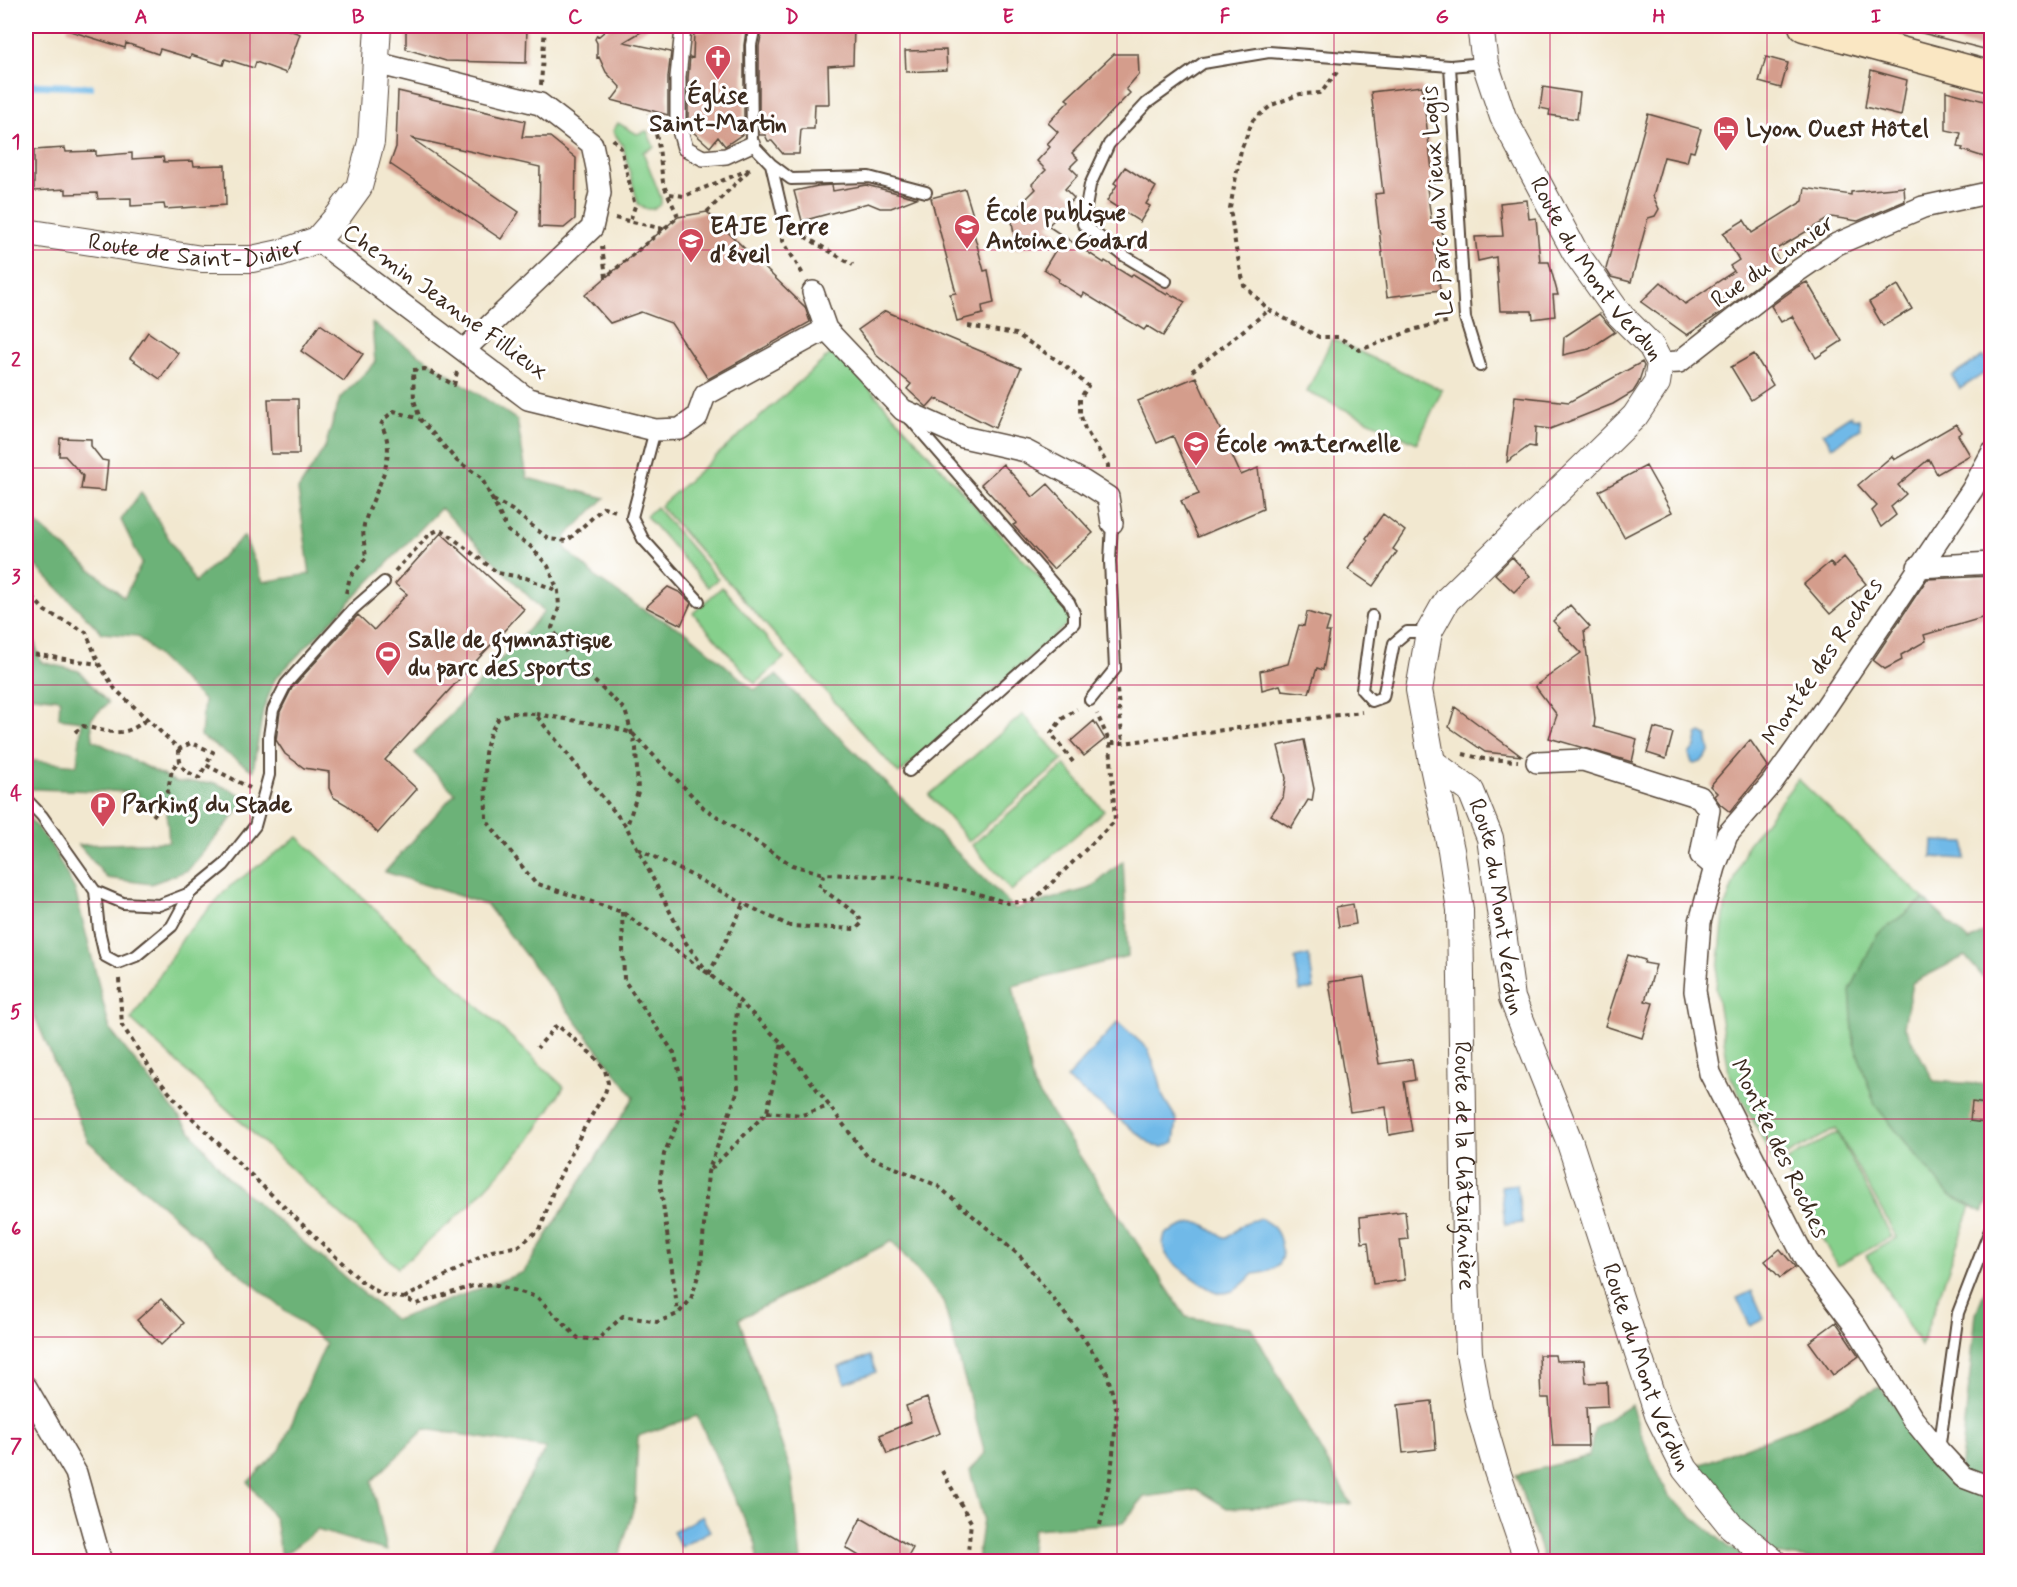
<svg xmlns="http://www.w3.org/2000/svg" width="2017" height="1587" viewBox="0 0 2017 1587" font-family="Mynerve,sans-serif">
<style>
.green{fill:#86d08c;stroke:#607d55;stroke-width:1.5}
.forest{fill:#6cb278;stroke:#546e4b;stroke-width:1.5}
.water{fill:#6fb9e8;stroke:#557283;stroke-width:1.5}
.lines{fill:none;stroke-linecap:round;stroke-linejoin:round}
.stream{stroke:#6fb9e8;stroke-width:7}
.building{fill:#d49d8c}
.service-casing{stroke:#564639;stroke-width:14}
.pedestrian-casing{stroke:#564639;stroke-width:18}
.minor-casing{stroke:#564639;stroke-width:24}
.tertiary-casing{stroke:#564639;stroke-width:28}
.secondary-casing{stroke:#564639;stroke-width:33}
.path{stroke:#564639;stroke-width:4;stroke-dasharray:4.5 4.5;stroke-linecap:butt}
.service{stroke:#fff;stroke-width:10}
.pedestrian{stroke:#fff;stroke-width:15}
.minor{stroke:#fff;stroke-width:21}
.tertiary{stroke:#fff;stroke-width:26}
.secondary{stroke:#fae7c3;stroke-width:30}
.grid{fill:none;stroke:#c2185b;stroke-width:1.5;stroke-opacity:0.55}
.labels{text-anchor:middle;dominant-baseline:central;stroke-width:6;stroke-linejoin:round;paint-order:stroke}
.poi-label{font-size:24px;font-weight:bold;fill:#3b2a1e;stroke:#fff;text-anchor:start}
.street-label{font-size:24px;fill:#3b2a1e;stroke:#fff}
.neatline{fill:none;stroke:#c2185b;stroke-width:2}
.grid-label{font-size:20px;text-anchor:middle;font-weight:bold;fill:#c2185b}
</style>
<rect width="100%" height="100%" fill="#fff"/>
<filter id="ink" filterUnits="userSpaceOnUse"><feTurbulence type="fractalNoise" baseFrequency=".0167" numOctaves="2"/><feDisplacementMap in="SourceGraphic" scale="12" xChannelSelector="R" yChannelSelector="G"/><feConvolveMatrix kernelMatrix="1 2 1 2 8 2 1 2 1" color-interpolation-filters="sRGB"/></filter>
<filter id="wash" filterUnits="userSpaceOnUse"><feTurbulence type="fractalNoise" baseFrequency=".008" numOctaves="4" result="noise"/><feDisplacementMap in="SourceGraphic" scale="24" xChannelSelector="R" yChannelSelector="G"/><feGaussianBlur stdDeviation="1.35" result="paint"/><feColorMatrix in="noise" values="0 0 0 0 0 0 0 0 0 0 0 0 0 0 0 0 0 1.4 0 .05"/><feComposite in="paint" operator="in"/></filter>
<g filter="url(#wash)">
<rect width="100%" height="100%" fill="#f2e8d0"/>
<!-- green -->
<path class="green" d="M618,123l19,11 10,-3 7,16 -11,5 18,46v6c-8,7 -14,7 -23,0l-15,-58 -10,-15z
M1332,339l110,51 -25,53 -110,-51z
M835,350l240,267 -176,157 -239,-268z
M656,507l62,72 -10,8 -62,-71z
M722,587l62,71 -29,26 -62,-71z
M1023,714l40,46 -94,81 -40,-46z
M1065,765l39,46 -93,80 -39,-46z
M1798,779l126,120 -47,36 72,260 22,11 -50,140 -55,-90 31,-18 -61,-109 -62,33 -45,-89 -13,-86 9,-80 22,-62z
M298,837l266,250 -35,54 -59,64 -72,63 -267,-248 54,-85 44,-48z
M1837,1133l55,104 -55,29 -55,-103z"/>
<!-- forest -->
<path class="forest" d="M372,323l145,97 10,58 78,20 -39,38 -1,12 33,31 44,30 46,24 66,57 22,-15 239,234 76,-21 32,-27 5,95 -115,30 20,99 153,232 65,10 100,177 -124,4 -29,-18 -54,7 -21,26 -90,6 -3,32h-53l6,-43 -13,-47 15,-18 -42,-152 -51,-60 -153,78 53,156 9,86h-44l-1,-17 -59,-128 -59,20 -3,67 -17,58h-136l64,-113 -121,-19 -53,52 15,70 -70,-21 -36,27 -6,-38 -27,-37 32,-32 46,-107 -75,-60 -163,-142 -62,-145v-182l25,31 24,45 35,140 118,148 167,142 129,-48 110,-175 -147,-192 -102,-33 70,-79 -40,-40 129,-141 -103,-104 -166,171 -12,31 -10,61 -52,-35 3,-35 -67,-65 -35,-3 -76,-77v-38l1,-2 97,81 18,-34 -21,-43 20,-28 54,90 49,-46 19,46 47,-8 -12,-84 27,-43 15,-49 35,-35z
M26,618l15,44 38,9 29,32 -17,16 2,21 83,42 39,1 34,15 -61,72 -37,14 -44,-6 -28,-33 90,-3 -3,-37 -24,1 -5,-14 -106,-3 -5,-6v-23l51,5 5,-44 -23,-3 1,-19 -34,-4z
M1924,899l45,42 22,-14v46l-8,4 -18,-21 -53,27 -8,43 30,55 57,4v110l-8,17 -34,-17 -74,-90 -21,-62 -4,-52 27,-56z
M1991,1275v286l-163,1 -61,-9 -45,-47 -23,-41 107,-41 74,-37 79,98 17,-172z
M1631,1405l17,47 22,46 59,49 24,14h-209l-28,-86 73,-19 6,-29z"/>
<!-- water -->
<path class="water" d="M1983,356l8,13 -31,20 -8,-13z
M1851,415l1,3 7,1 1,10 -28,18 -9,-14z
M1701,733l6,3 3,15 -9,11 -7,2 -2,-1 -3,-9 6,-7 2,-12z
M1933,841l32,1v17l-33,-2z
M1309,955l5,34 -14,2 -5,-33z
M1118,1022l30,27 11,29 4,19 14,23 -3,22 -11,5 -9,-1 -88,-67z
M1517,1184l5,39 -17,2 -4,-39z
M1262,1219c4,3 9,5 12,9 5,6 7,14 8,22 1,18 -13,23 -29,24 -9,9 -17,19 -31,19 -12,0 -52,-30 -57,-41 -3,-6 -2,-12 0,-18 10,-4 25,-14 36,-10 10,4 15,11 26,14 15,-11 13,-17 35,-19z
M1752,1291l12,28 -14,7 -13,-28z
M870,1356l6,16 -31,11 -6,-16z
M702,1516l8,15 -29,16 -8,-15z"/>
<g class="lines">
<!-- stream -->
<path class="stream" d="M26,85l64,2"/>
</g>
<g id="blocks">
<!-- building -->
<path class="building" d="M68,26h210l22,8 -14,39 -30,-11 -2,6 -29,-9 -2,6 -32,-10 -1,3 -30,-9 -2,5 -32,-11 -1,5 -58,-18z
M406,26h121l-1,37 -80,-2 -40,-12z
M611,26h40l-27,16 47,10 -3,25v38l-56,-15 9,-12 -15,-16 -7,-15 -2,1v-15l-2,-4 2,-4 2,1z
M814,26h40l-1,38 -25,2 1,38h-14l-1,25h-13l-2,25h-16l-11,-13h-4l-3,-6h-6v-89l3,-15 52,1z
M1915,26h77v25l-78,-20z
M705,28h30v3h11l-2,14v88l-19,13 -7,-9 -8,10 -18,-16v-10l-4,-1v-42l2,-21 3,1 1,-28 11,1z
M946,50l1,20 -41,2 -1,-21z
M1114,54h24l1,20 -13,15 4,4 -58,60 6,6 -8,8 8,8 -13,14 9,9 -26,28 56,37 1,-2 26,16 2,-3 34,21 1,-2 17,9 -22,34 -16,-10 -3,4 -60,-37 -2,4 -24,-15 1,-3 -15,-10 17,-28 -45,8 -5,-35 25,-25 -4,-5 14,-14 -9,-9 13,-14 -3,-3 11,-12 -10,-9 21,-22 -3,-2z
M1766,57l22,6 -7,25 -22,-6z
M1871,70l36,10 -6,36 -36,-9z
M1422,86l12,101 -7,1 5,38h9l3,16 -10,1 6,47 -53,7 -12,-103 8,-1 -12,-101z
M1543,87l37,6 -3,26 -28,-4 1,-5 -10,-2z
M398,91l127,30 -3,16h28l26,21 -1,61 -11,9 -25,-1 1,-60 -129,-29 108,74 -18,27 -111,-75 6,-17z
M1946,91l46,12v21l-8,33 -22,-7 1,-2 -5,-1 3,-14 -15,-3z
M1648,114l53,15 -7,23 -4,-1 -3,11 -23,-5 -11,39 6,13 -4,7 -7,2 -17,64 -20,-5 -5,-8z
M65,148l1,4 30,-1v5l36,-3v6l31,-2 1,5 29,-1 1,5 31,-1 1,40 -61,4 -1,-5 -33,2v-8l-33,1 -1,-6 -31,1v-5l-32,2v-41z
M1125,167l31,20 -10,17 4,2 -10,16 -33,-21 10,-16 -3,-2z
M832,185l1,6 33,-6 51,13 -26,10h-11l-12,-5 -66,18 -8,-30 24,-5z
M1904,187l1,14 -47,20 -27,-4 -58,34 9,15 -61,47 -34,22 -46,-33 20,-20 24,22 49,-33 -4,-5 9,-6 -16,-27 21,-13 8,13 51,-32 2,-13 46,7v-3z
M965,189l10,33 -4,1 13,48 4,-1 6,33 -12,3 1,8 -26,7 -7,-27 6,-1 -25,-95z
M1527,200l2,19 7,-1 4,44h9l9,33h-5l2,21 -22,3 -1,-8h-32l-4,-54 -18,4 -3,-24 28,-1 -3,-33z
M707,212l98,95 5,15 -102,57 -37,-56 -30,-11 -31,11 -25,-28 93,-78z
M1807,282l35,59 -26,17 -24,-42 -11,6 -10,-16 26,-19z
M1898,285l14,24 -29,17 -14,-24z
M885,311l136,57 -26,60 -60,-30 -8,9 -20,-18 4,-5 -36,-30 -2,-5 -15,-19z
M1599,314l16,18 -26,17 -26,6 1,-18z
M320,324l43,30 -19,27 -43,-30z
M148,332l30,21 -18,26 -30,-21z
M1754,354l19,31 -22,15 -20,-33z
M1642,362l2,4 -6,18 -5,8 -20,12 -63,25 -14,-2 -1,20 -6,-1 -22,16 8,-66 54,6z
M1196,377l45,98 17,-7 5,41 -65,28 -17,-36 18,-7 -26,-58 -16,7 -19,-42z
M268,399h30l1,55h-28z
M1956,424l6,8 -4,3 12,20 -33,19 -8,-15 -31,26 8,9 -15,13 5,8 -15,12 -9,-16 5,-5 -19,-21 34,-29 2,4z
M60,438l31,1v7l11,14 6,1 -3,30 -24,-2 2,-13 -18,-20h-6z
M1003,464l30,33 15,-13 45,49 -40,36 -40,-44 4,-2 -36,-39z
M1646,466l26,46 -48,25 -25,-46z
M1383,514l22,17 -12,18 4,3 -24,34 -25,-17 20,-29 -2,-2z
M441,533l83,76 -139,151 32,29 -39,44 -31,-28 -14,-8 -4,-9v-16l-25,-4 -19,-14 -9,-14 4,-28 12,-24 66,-73 16,15 33,-36 -12,-10z
M1512,557l18,19 -16,16 -19,-18z
M1844,557l22,27 -36,30 -26,-30 26,-22 4,5z
M1992,576v39l-68,20 2,6 -25,14 1,5 -17,9 -12,-9 54,-81z
M668,587l13,6 10,10 -10,22 -35,-18z
M1570,605l20,22 -6,4 11,88 -1,8 43,12 -5,23 -83,-24 8,-23 -22,-29 46,-33 -23,-24 2,-1 -7,-7z
M1307,612l23,7 -4,13h4l-7,38 -6,-2 -8,25 -27,-3 -2,-5 -18,5 -2,-19 28,-7 11,-39 5,1z
M1455,707l23,17 43,32 -36,-4 -36,-25z
M1094,721l11,18 -21,17 -13,-15z
M1654,728l19,5 -7,26 -19,-6z
M1304,740l10,49 -2,12 -4,-1 -17,28 -20,-13 12,-17 3,-20 -8,-32z
M1750,740l18,26 -38,46 -10,-8 -6,-8 3,-3 -7,-7z
M1353,904l3,20 -17,3 -3,-20z
M1628,955l17,5 -1,3 12,2 -11,36 8,2 -11,35 -37,-12z
M1364,977l15,87 33,-5 3,21 -11,2 8,49 -23,4 -3,-28 -36,5 -21,-130z
M1972,1102l20,3v19l-22,-3z
M1405,1211l3,28 -8,1 5,40 -32,4 -5,-42 -6,1 -2,-26z
M1780,1249l15,18 -15,11 -15,-17z
M161,1299l23,24 -23,22 -24,-25z
M1836,1322l23,34 -26,19 -24,-33z
M1539,1355h16l1,6 28,-1 2,23 21,-1 1,24 -22,1 2,39h-35l-4,-48h-8z
M927,1398l13,35 -53,21 -7,-19 31,-13 -5,-16z
M1432,1401l4,48 -33,4 -5,-48z
M861,1518l52,30 -8,14h-36l-23,-14z"/>
</g>
</g>
<g filter="url(#ink)">
<use href="#blocks" fill-opacity="0" stroke="#564639" stroke-width="1.5"/>
<g class="lines">
<!-- service casing -->
<g class="service-casing">
<path id="service" d="M755,26l-4,19 1,99 19,20 20,15 78,-2 57,15
M1450,66l15,252 15,48
M771,164l14,60
M1166,281l-43,-26 -40,-31 7,-39 19,-41 38,-41 56,-40 66,-11 181,14 34,-3
M655,430l-23,87 11,22 56,62
M1372,616l-10,74 10,11 11,-4 11,-54 13,-11h22
M1090,700l25,-31 -5,-108 2,-38
M909,771l165,-148v-10l-5,-11 -158,-182
M26,799l16,17 53,75 4,39 6,26 13,7 18,-7 36,-30 18,-33 34,-28 31,-39 14,-51v-39l4,-26 13,-26 67,-75 31,-27
M95,891l28,12 36,2 31,-12
M1939,1450l19,-137 34,-88"/>
</g>
<!-- pedestrian casing -->
<g class="pedestrian-casing">
<path id="pedestrian" d="M683,29l-5,48v46l7,25 18,10 23,-2 26,-12"/>
</g>
<!-- minor casing -->
<g class="minor-casing">
<path id="minor" d="M376,63l164,41 52,40 5,24 3,25 -8,35 -128,122
M317,240l211,159 127,31 25,-1 17,-12 8,-22 121,-66
M813,292l13,37 77,81 60,27 63,14 57,30 25,16 4,26
M1660,363l19,-1 101,-79 57,-39 86,-37 69,-15
M1992,453l-20,37 -151,224 -50,70 -44,51 -12,32 -15,55 -5,69 15,82 96,188 50,66 56,91 27,33 24,26 29,11
M1918,567l74,-4
M1537,762l46,-2 117,37 9,13 -8,45 14,12
M26,1387l50,86 25,89"/>
</g>
<!-- tertiary casing -->
<g class="tertiary-casing">
<g id="tertiary">
<path id="s1" d="M1480,26l5,37 18,54 72,135 44,62 32,32 9,17 -3,20 -22,33 -188,184 -18,32 -10,58 13,72 19,88 9,60 5,338 4,105 10,56 18,62 31,91"/>
<path id="s2" d="M26,232l176,27h50l28,-6 37,-13 21,-24 21,-29 12,-45 7,-116"/>
<path id="s3" d="M1432,762l39,29 19,47 22,160 58,145 88,272 27,54 46,57 43,36"/>
</g>
</g>
<!-- secondary casing -->
<g class="secondary-casing">
<path id="secondary" d="M1804,26l188,51"/>
</g>
<!-- path -->
<path class="path" d="M1337,72l-16,21 -21,1 -28,11 -19,15 -12,30 -11,58 6,41 8,36 25,25 50,27h19l22,13 56,-21 34,-8
M541,85l4,-59
M613,139l8,9 14,58 -5,15
M670,194l14,2 69,-28
M707,212l41,-41
M615,218l49,11
M797,232l56,33
M783,238v3l21,35
M602,246l4,31 72,-60c-3,-9 -13,-27 -15,-35 -4,-28 -2,-41 -15,-69
M968,326l48,8 47,30 25,22 -8,13v14l5,16 23,36v7
M1192,371l77,-61
M457,372l-3,13 -29,-16 -12,1 1,30 6,19 37,42 24,16 27,54 22,15 18,20 10,25 1,17 -7,20 18,30 55,52 11,38 2,44 -11,34
M493,500l19,10 37,29 18,2 37,-34 14,5
M395,571l35,-37 8,-4 7,2 53,41 28,5 32,13
M26,590l19,21 41,21 13,32 16,25 64,60 12,-6 22,9 -7,13 44,23
M346,593l4,-16 16,-19c-1,-10 -4,-23 -2,-33 8,-31 37,-68 17,-100l3,-6 10,-8 25,8
M26,653l72,11
M1117,690l6,53
M536,714l72,12 24,7 72,75 88,57 32,9
M75,732l8,-6c28,6 40,13 64,-7
M1111,743h12l239,-31
M179,749c0,19 4,21 20,29l7,-13
M1463,754l21,5 34,2
M1073,762l-22,-29 11,-14 15,-10
M153,816l13,-16 6,-31 7,-8
M638,849l53,26 53,29
M622,912l2,68 50,73 7,25 3,30 -20,46 -4,28 18,131
M709,974l-23,-31 -60,-117 -91,-112 -24,-1 -13,6 -8,14 -5,20 1,67 49,63 87,29 87,62 19,16 54,53 85,113 71,30 83,71 61,79 25,37 10,38 -6,63 -11,51
M709,974l35,-70 46,22 66,3 6,-6 -4,-8 -39,-28 5,-13 75,3 73,15 36,11 25,-2 82,-80 -5,-78 -13,-29
M119,979l3,46 33,51 32,37 174,168 22,14 21,3 12,6 57,-18 20,-2 44,13 41,41 19,2 26,-24 34,6 21,-8 13,-15 10,-33 7,-94 30,-82 -3,-61 3,-27
M767,1112l35,3 27,-9
M711,1169l56,-57 15,-69
M404,1298l88,-47 27,-5 22,-18 13,-40 29,-58 22,-37 3,-10 -3,-13 -11,-14 -37,-31 -20,23
M942,1471l29,51 -4,40"/>
<!-- service -->
<use href="#service" class="service"/>
<!-- pedestrian -->
<use href="#pedestrian" class="pedestrian"/>
<!-- minor -->
<use href="#minor" class="minor"/>
<!-- tertiary -->
<use href="#tertiary" class="tertiary"/>
<!-- secondary -->
<use href="#secondary" class="secondary"/>
</g>
</g>
<!-- grid -->
<path class="grid" d="M250,26v1536M467,26v1536M683,26v1536M900,26v1536M1117,26v1536M1334,26v1536M1550,26v1536M1767,26v1536M26,250h1966M26,468h1966M26,685h1966M26,902h1966M26,1119h1966M26,1337h1966"/>
<!-- icons -->
<defs>
<g id="church-pin" transform="scale(1.35)"><path d="M0 17L-7.5 6A9.5 9.5 0 1 1 7.5 6Z" fill="#d1495b" stroke="#fff"/><path d="M-1.2-6h2.4v3.5h3.3v2.4h-3.3V6h-2.4V-.1h-3.3v-2.4h3.3Z" fill="#fff"/></g>
<g id="hotel-pin" transform="scale(1.35)"><path d="M0 17L-7.5 6A9.5 9.5 0 1 1 7.5 6Z" fill="#d1495b" stroke="#fff"/><path d="M-6-4.5h1.5V1H6V5H4.5V3h-9V5H-6ZM-4 0a1.8 1.8 0 1 1 3.6 0ZM.5 0V-2.5h3Q6-2.5 6 0Z" fill="#fff"/></g>
<g id="school-pin" transform="scale(1.35)"><path d="M0 17L-7.5 6A9.5 9.5 0 1 1 7.5 6Z" fill="#d1495b" stroke="#fff"/><path d="M0-5L7-2L0 1L-7-2ZM-4 1L0 2.5L4 1V4Q0 6-4 4Z" fill="#fff"/></g>
<g id="stadium-pin" transform="scale(1.35)"><path d="M0 17L-7.5 6A9.5 9.5 0 1 1 7.5 6Z" fill="#d1495b" stroke="#fff"/><path d="M0-5a6.5 5 0 1 0 0 10a6.5 5 0 1 0 0-10ZM-3.5-1.8h7v3.6h-7Z" fill="#fff"/></g>
<g id="parking-pin" transform="scale(1.35)"><path d="M0 17L-7.5 6A9.5 9.5 0 1 1 7.5 6Z" fill="#d1495b" stroke="#fff"/><path d="M-3.5-5.5H1a3.5 3.5 0 0 1 0 7H-1V5.5H-3.5ZM-1-3.4V-.6H.8a1.4 1.4 0 0 0 0-2.8Z" fill="#fff"/></g>
</defs>
<g fill-rule="evenodd">
<use href="#church-pin" x="718" y="58"/>
<use href="#hotel-pin" x="1726" y="129"/>
<use href="#school-pin" x="967" y="227"/>
<use href="#school-pin" x="691" y="241"/>
<use href="#school-pin" x="1196" y="444"/>
<use href="#stadium-pin" x="388" y="654"/>
<use href="#parking-pin" x="103" y="805"/>
</g>
<g class="labels">
<!-- poi labels -->
<g class="poi-label">
<text x="718" y="96" text-anchor="middle">Église<tspan x="718" dy="28">Saint-Martin</tspan></text>
<text x="1746" y="129">Lyon Ouest Hôtel</text>
<text x="986" y="213">École publique<tspan x="986" dy="28">Antoine Godard</tspan></text>
<text x="710" y="227">EAJE Terre<tspan x="710" dy="28">d'éveil</tspan></text>
<text x="1216" y="444">École maternelle</text>
<text x="408" y="640">Salle de gymnastique<tspan x="408" dy="28">du parc des sports</tspan></text>
<text x="122" y="805">Parking du Stade</text>
</g>
<!-- street labels -->
<g class="street-label">
<text transform="translate(1438 201) rotate(-94)">Le Parc du Vieux Logis</text>
<text stroke="none"><textPath href="#s2" startOffset="172">Route de Saint-Didier</textPath></text>
<text transform="translate(1773 262) rotate(-35)">Rue du Cunier</text>
<text stroke="none"><textPath href="#s1" startOffset="274">Route du Mont Verdun</textPath></text>
<text transform="translate(445 302) rotate(36)">Chemin Jeanne Fillieux</text>
<text transform="translate(1823 662) rotate(-56)">Montée des Roches</text>
<text stroke="none"><textPath href="#s3" startOffset="168">Route du Mont Verdun</textPath></text>
<text transform="translate(1779 1149) rotate(64)">Montée des Roches</text>
<text stroke="none"><textPath href="#s1" startOffset="1286">Route de la Châtaignière</textPath></text>
<text stroke="none"><textPath href="#s3" startOffset="654">Route du Mont Verdun</textPath></text>
</g>
</g>
<!-- margin -->
<rect width="2017" height="1587" fill="none" stroke="#fff" stroke-width="66"/>
<rect x="33" y="33" width="1951" height="1521" class="neatline"/>
<g class="grid-label">
<text x="141" y="23">A</text>
<text x="358" y="23">B</text>
<text x="575" y="23">C</text>
<text x="792" y="23">D</text>
<text x="1008" y="23">E</text>
<text x="1225" y="23">F</text>
<text x="1442" y="23">G</text>
<text x="1659" y="23">H</text>
<text x="1876" y="23">I</text>
<text x="16" y="148">1</text>
<text x="16" y="366">2</text>
<text x="16" y="583">3</text>
<text x="16" y="800">4</text>
<text x="16" y="1018">5</text>
<text x="16" y="1235">6</text>
<text x="16" y="1452">7</text>
</g>
</svg>
